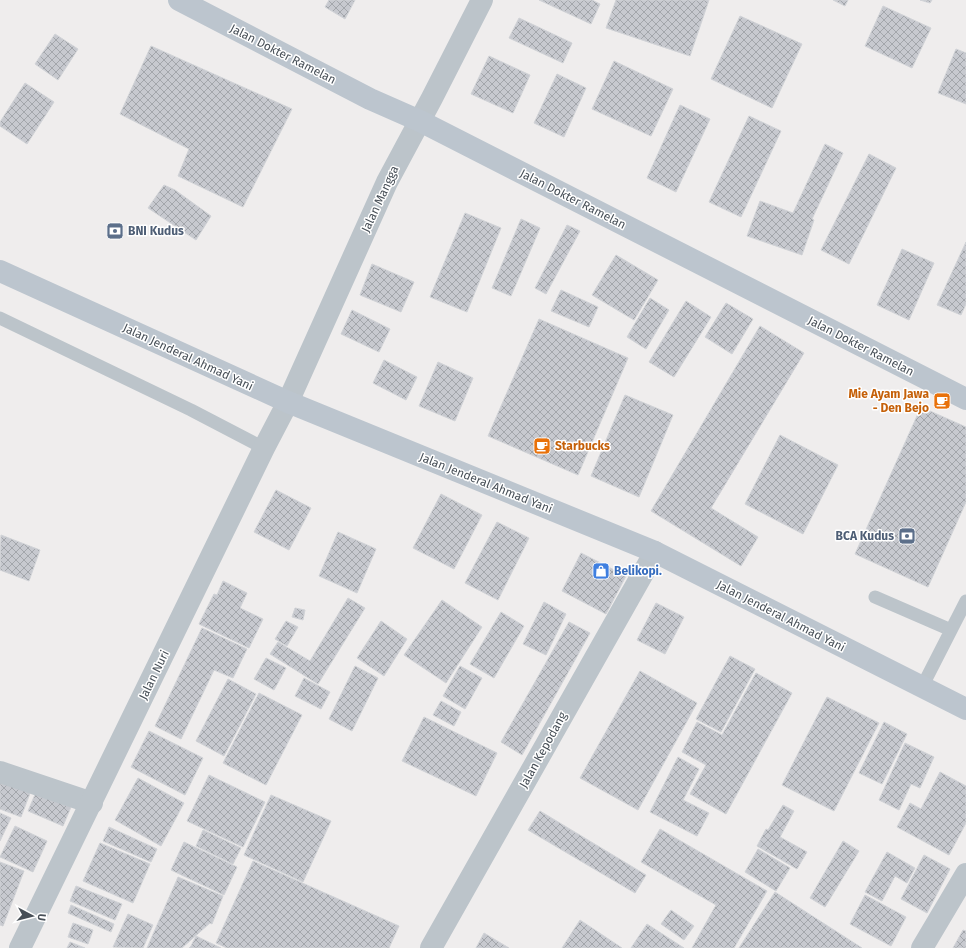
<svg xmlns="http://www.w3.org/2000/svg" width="966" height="948" viewBox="0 0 966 948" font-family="'Fira Sans',sans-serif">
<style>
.building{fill:url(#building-cross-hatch);stroke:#d1d3d7}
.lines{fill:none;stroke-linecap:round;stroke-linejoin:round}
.service{stroke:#bcc4ca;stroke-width:13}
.minor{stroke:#bcc4ca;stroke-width:22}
.tertiary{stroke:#bcc4ca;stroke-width:22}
.secondary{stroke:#bcc5ce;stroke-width:22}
.labels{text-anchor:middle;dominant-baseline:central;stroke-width:3;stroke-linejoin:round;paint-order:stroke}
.street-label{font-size:12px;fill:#474f57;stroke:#fff}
.service-label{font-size:12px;font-weight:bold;fill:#4e5e75;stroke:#fff;text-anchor:start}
.food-label{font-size:12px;font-weight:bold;fill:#c56008;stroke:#fff;text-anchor:end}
.shop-label{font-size:12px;font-weight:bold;fill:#366cbe;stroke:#fff;text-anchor:start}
</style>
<defs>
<pattern id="building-cross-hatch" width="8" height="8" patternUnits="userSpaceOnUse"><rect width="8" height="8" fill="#c7c9cf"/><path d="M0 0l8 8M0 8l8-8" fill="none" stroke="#a3a6ab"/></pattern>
</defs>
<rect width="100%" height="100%" fill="#efeded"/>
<!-- building -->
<path class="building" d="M329,0h26l-10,19 -20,-12z
M539,0h53l8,4 -9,20z
M616,0h93l-19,56 -84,-28z
M833,0h15l-3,6z
M920,0h12l-2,3z
M883,6l48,22 -19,40 -47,-22z
M740,16l62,28 -30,64 -61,-29z
M519,18l53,25 -9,20 -54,-25z
M55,34l23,15 -20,31 -23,-16z
M151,46l141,63 -49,98 -65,-31 11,-27 -69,-35z
M956,49l10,4v51l-28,-11z
M489,56l41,19 -17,38 -42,-19z
M614,61l59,28 -22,47 -59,-27z
M557,74l29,14 -22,49 -30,-14z
M25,83l29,19 -27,42 -27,-18v-4z
M680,105l30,14 -34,73 -29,-14z
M749,116l32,15 -40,86 -32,-15z
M825,144l18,9 -31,66 2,1 -12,35 -55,-19 13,-35 33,12z
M869,154l27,14 -47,96 -28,-14z
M164,185l11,5 36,26 -15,24 -48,-32z
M465,213l36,15 -34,84 -37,-15z
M521,219l19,9 -29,68 -19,-8z
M567,225l13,6 -34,63 -11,-6z
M966,242v62l-5,11 -24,-10z
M902,249l32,14 -25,57 -32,-15z
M616,255l42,25 -24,40 -42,-25z
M372,264l42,18 -13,30 -41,-17z
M561,290l37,17 -9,20 -38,-16z
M650,298l19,12 -23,39 -19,-12z
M686,301l25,16 -37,60 -25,-15z
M726,303l27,16 -21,35 -27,-17z
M352,310l38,19 -11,23 -38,-18z
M539,319l89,39 -50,117 -90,-39z
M760,326l44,27 -93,155 47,29 -17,29 -90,-55z
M384,360l33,17 -11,23 -33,-17z
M438,362l35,16 -18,43 -36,-15z
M625,395l48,20 -34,82 -48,-21z
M921,407l45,20v75l-38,85 -73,-33z
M780,435l58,30 -35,69 -58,-30z
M276,490l35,18 -22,42 -35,-18z
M441,494l41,21 -28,54 -41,-21z
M497,522l32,16 -31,62 -33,-17z
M338,532l38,17 -19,44 -38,-17z
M1,535l39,15 -11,31 -29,-11z
M581,553l45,23 -20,38 -44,-23z
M223,581l24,12 -7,15 23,11 -14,29 -50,-24 15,-30 3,1z
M348,598l17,10 -47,76 -48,-30 8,-12 32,19z
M442,600l40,27 -36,56 -42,-28z
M544,602l22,12 -20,41 -23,-11z
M656,603l28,14 -19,37 -28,-14z
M295,608l10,2 -2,10 -11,-3z
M501,612l23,14 -30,52 -24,-14z
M286,621l12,6 -11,19 -12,-7z
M381,621l26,18 -23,37 -27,-18z
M569,622l21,11 -68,122 -21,-13z
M202,628l45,21 -14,29 -19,-8 -33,69 -26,-13z
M730,656l25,13 -34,63 -25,-13z
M266,658l20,10 -12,22 -20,-11z
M355,666l23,12 -26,53 -23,-12z
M460,666l22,12 -17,31 -22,-13z
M640,671l57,32 -59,107 -58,-32z
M756,673l36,20 -66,121 -36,-20 16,-29 -24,-13 15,-30 25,13z
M304,678l26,14 -9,17 -26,-13z
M228,679l28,15 -32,62 -28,-15z
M259,693l43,22 -36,70 -43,-22z
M827,697l52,26 -45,88 -52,-26z
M441,701l20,11 -7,14 -21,-11z
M424,717l73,36 -21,43 -74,-35z
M884,722l23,12 -25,50 -23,-11z
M149,731l54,27 -18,37 -54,-28z
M905,743l29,14 -14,31 -9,-4 -12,26 -20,-10z
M678,757l21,12 -16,31 26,13 -12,23 -47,-24z
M940,772l26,14v37l-17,32 -52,-28 13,-24 11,6z
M0,775l32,13 -11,29 -21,-8z
M209,775l56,27 -22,45 -56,-26z
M138,778l46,25 -23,43 -46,-26z
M39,785l35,15 -11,26 -35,-15z
M271,795l60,26 -28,61 -59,-27z
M783,805l11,6 -14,26 27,15 -10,17 -40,-23 9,-17 2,1z
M540,811l106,64 -11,18 -107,-63z
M0,813l11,5 -11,23z
M15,826l32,15 -14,31 -33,-15z
M109,827l48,22 -6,13 -48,-21z
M660,829l107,62 -33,57h-42l24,-43 -75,-43z
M203,830l38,18 -8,16 -37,-18z
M843,841l16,10 -34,56 -15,-9z
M184,842l53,25 -13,28 -53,-25z
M100,843l50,21 -17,39 -50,-22z
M758,849l32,19 -14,23 -31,-19z
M887,852l28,16 -8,15 -12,-7 -13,25 -17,-9z
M924,855l26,14 -23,44 -26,-14z
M253,861l146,65 -10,22h-162l-11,-5z
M0,862l24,9 -21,55 -3,-1z
M178,877l45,19 -11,28 -2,-1 -28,25h-35z
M76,886l46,18 -7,16 -45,-19z
M775,892l87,56h-123z
M865,895l41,22 -15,29 -41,-22z
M71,905l43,19 -3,8 -43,-19z
M671,910l23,16 -10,14 -23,-16z
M128,914l25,11 -10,23 -30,-1z
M580,920l42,28h-60z
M73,923l20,7 -5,14 -20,-7z
M647,924l37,24h-53z
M963,930l3,1v17h-13z
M484,933l25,15h-33z
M196,936l25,12h-32l2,-2z
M70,942l15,6h-18z"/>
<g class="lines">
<!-- service -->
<path class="service" d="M0,318l191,92 73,38
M875,597l76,33
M922,687l44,-86"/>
<!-- minor -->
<path class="minor" d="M0,772l92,31
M431,948l224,-396
M922,948l44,-74"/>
<!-- tertiary -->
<path class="tertiary" d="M20,948l244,-500 24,-46 99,-220 45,-84 50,-98"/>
<!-- secondary -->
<path class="secondary" d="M179,0l191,99 50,22 546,278
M0,271l288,131 367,150 311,157"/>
</g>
<!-- icons -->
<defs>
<g id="bank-square" transform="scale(0.9)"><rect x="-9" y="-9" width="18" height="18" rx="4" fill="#5c6f8a" stroke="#fff"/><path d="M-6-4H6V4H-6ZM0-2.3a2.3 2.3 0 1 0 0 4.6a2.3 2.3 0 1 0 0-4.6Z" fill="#fff"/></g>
<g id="cafe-square" transform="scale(0.9)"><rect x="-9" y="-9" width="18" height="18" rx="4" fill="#e8710a" stroke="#fff"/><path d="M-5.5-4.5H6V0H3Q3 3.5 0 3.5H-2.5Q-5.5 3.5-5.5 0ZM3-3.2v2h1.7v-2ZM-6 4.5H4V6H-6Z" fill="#fff"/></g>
<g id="shop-square" transform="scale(0.9)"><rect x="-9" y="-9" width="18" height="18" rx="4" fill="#3f7fe0" stroke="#fff"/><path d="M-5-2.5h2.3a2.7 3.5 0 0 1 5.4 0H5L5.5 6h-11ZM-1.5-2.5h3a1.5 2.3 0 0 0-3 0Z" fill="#fff"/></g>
</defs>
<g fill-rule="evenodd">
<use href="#bank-square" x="115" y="231"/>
<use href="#cafe-square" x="942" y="401"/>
<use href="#cafe-square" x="542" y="446"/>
<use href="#bank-square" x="907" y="536"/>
<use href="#shop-square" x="601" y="571"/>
</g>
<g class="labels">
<!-- street labels -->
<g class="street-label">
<text transform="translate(283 54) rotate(27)">Jalan Dokter Ramelan</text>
<text transform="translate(380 199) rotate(-65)">Jalan Mangga</text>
<text transform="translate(573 199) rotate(27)">Jalan Dokter Ramelan</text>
<text transform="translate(861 346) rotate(27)">Jalan Dokter Ramelan</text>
<text transform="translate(188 357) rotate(25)">Jalan Jenderal Ahmad Yani</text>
<text transform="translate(486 483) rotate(22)">Jalan Jenderal Ahmad Yani</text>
<text transform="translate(781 616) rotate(27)">Jalan Jenderal Ahmad Yani</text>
<text transform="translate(154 675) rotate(-64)">Jalan Nuri</text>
<text transform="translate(543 750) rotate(-61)">Jalan Kepodang</text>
</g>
<!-- service labels -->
<g class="service-label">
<text x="128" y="231">BNI Kudus</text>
<text x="894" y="536" text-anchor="end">BCA Kudus</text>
</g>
<!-- food labels -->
<g class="food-label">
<text x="929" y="394">Mie Ayam Jawa<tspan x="929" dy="14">- Den Bejo</tspan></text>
<text x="555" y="446" text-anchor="start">Starbucks</text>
</g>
<!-- shop labels -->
<g class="shop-label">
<text x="614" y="571">Belikopi.</text>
</g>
</g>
<!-- north arrow -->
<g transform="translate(32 916) rotate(97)" stroke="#ffffff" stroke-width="3" paint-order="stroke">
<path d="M0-3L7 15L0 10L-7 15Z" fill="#474f57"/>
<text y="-6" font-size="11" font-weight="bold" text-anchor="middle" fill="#474f57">U</text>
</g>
</svg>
